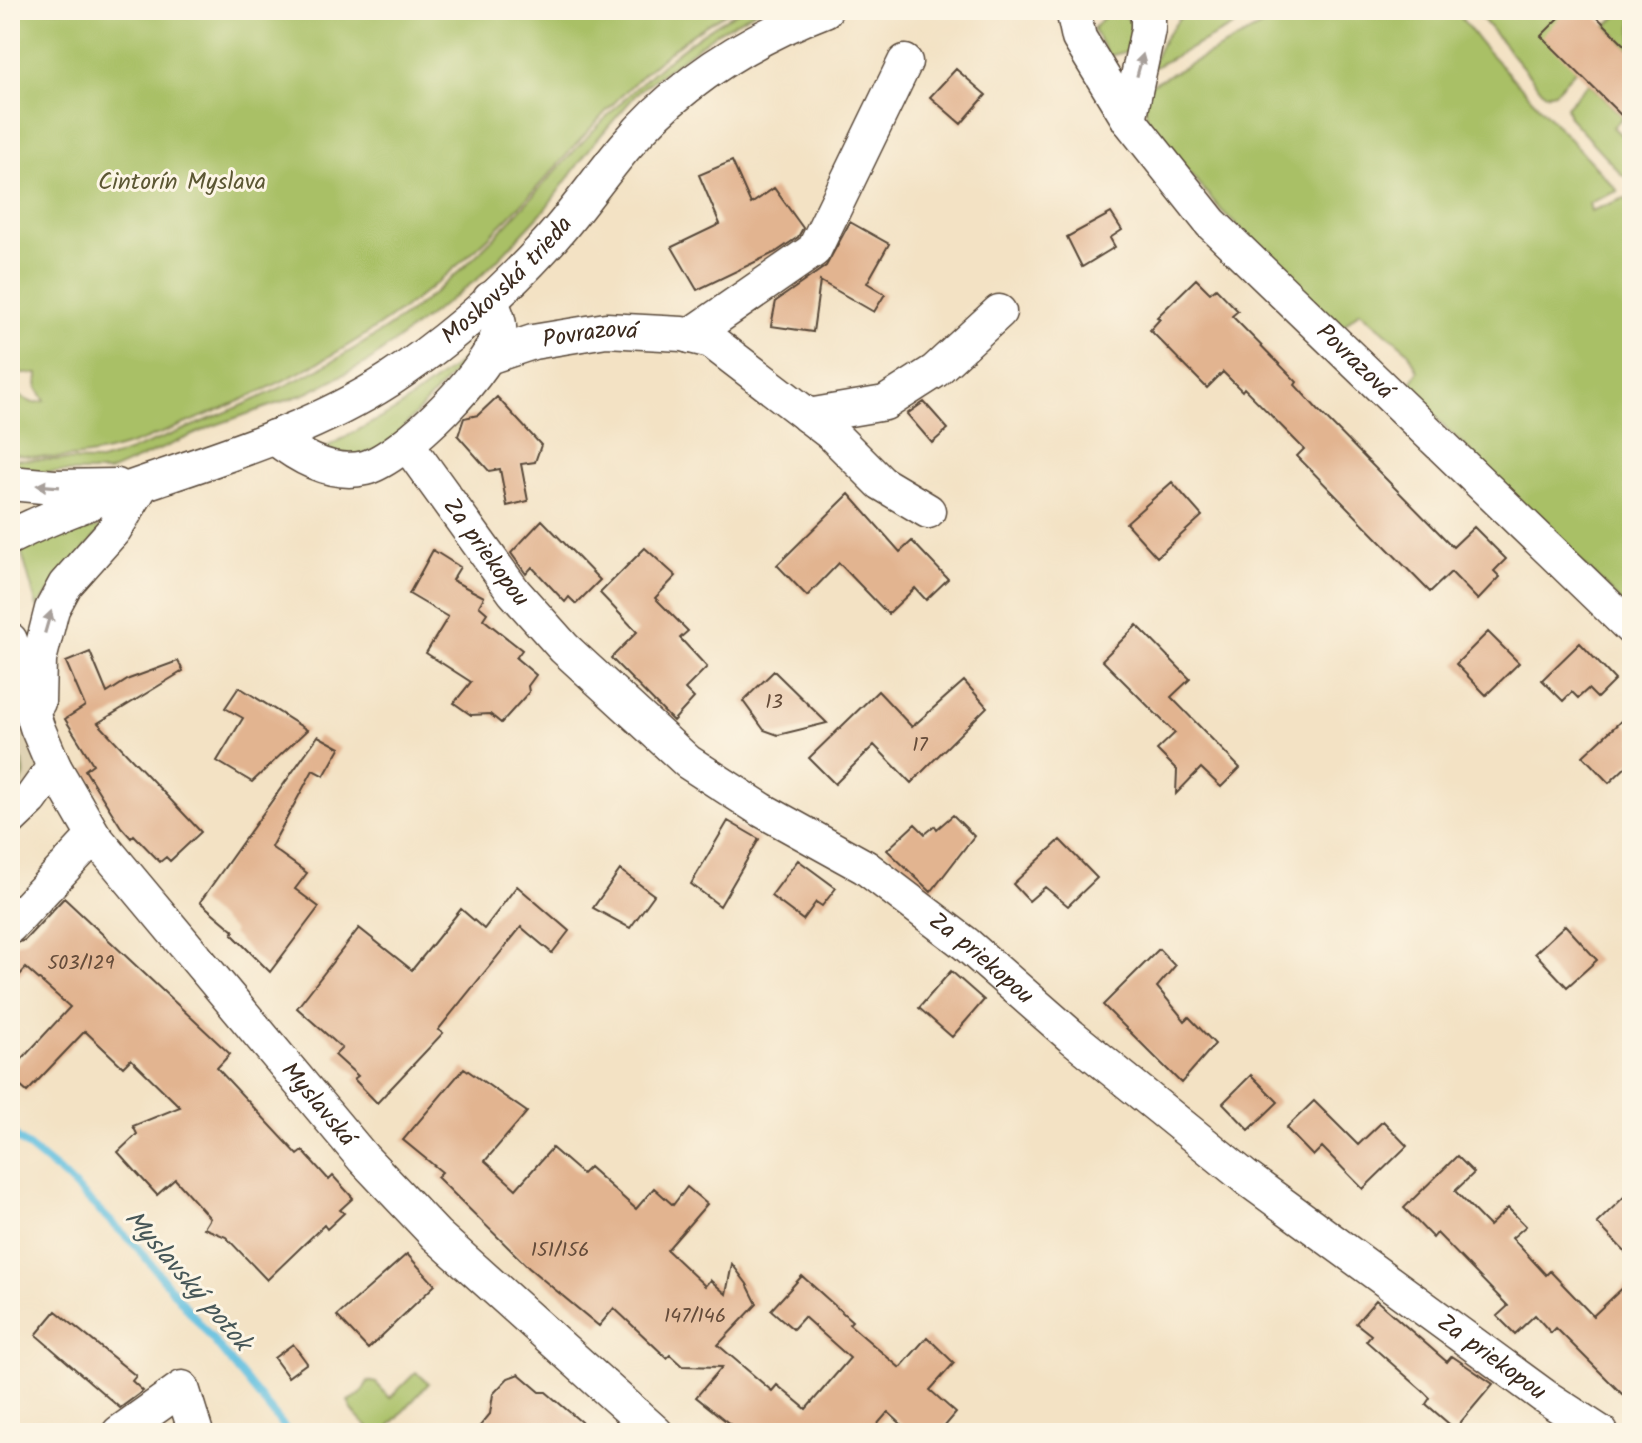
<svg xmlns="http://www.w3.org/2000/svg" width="1642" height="1443" viewBox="0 0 1642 1443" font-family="Kalam,sans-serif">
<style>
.built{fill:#e0d3b4}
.green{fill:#a9c066;stroke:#727542;stroke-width:2}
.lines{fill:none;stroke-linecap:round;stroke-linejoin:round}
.stream{stroke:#62c0e0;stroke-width:8}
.building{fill:#e2b490}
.minor-casing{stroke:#574637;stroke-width:37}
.minor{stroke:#fff;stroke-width:34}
.oneway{fill:#a79f9a}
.labels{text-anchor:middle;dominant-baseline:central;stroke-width:6;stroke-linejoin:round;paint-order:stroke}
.number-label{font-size:20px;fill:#654c3a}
.park-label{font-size:24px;fill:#5c5734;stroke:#fcf5e5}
.street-label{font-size:24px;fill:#3b2a1e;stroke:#fcf5e5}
.water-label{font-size:26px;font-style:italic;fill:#475758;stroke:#fcf5e5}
</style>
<rect width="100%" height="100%" fill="#fcf5e5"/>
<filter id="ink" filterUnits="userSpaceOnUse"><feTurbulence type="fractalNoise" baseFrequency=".0125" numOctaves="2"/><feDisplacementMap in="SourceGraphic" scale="16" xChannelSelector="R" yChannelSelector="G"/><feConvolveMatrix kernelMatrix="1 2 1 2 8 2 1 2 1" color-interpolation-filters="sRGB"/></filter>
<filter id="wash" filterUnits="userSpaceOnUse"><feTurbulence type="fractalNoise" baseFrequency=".006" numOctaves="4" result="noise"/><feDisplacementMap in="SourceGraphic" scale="32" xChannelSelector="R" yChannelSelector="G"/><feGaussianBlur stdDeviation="1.8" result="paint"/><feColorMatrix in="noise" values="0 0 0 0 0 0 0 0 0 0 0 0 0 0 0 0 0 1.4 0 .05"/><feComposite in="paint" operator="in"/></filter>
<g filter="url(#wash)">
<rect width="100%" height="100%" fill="#f3e2c4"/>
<!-- built -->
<path class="built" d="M10,640l44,127 -44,52z"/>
<!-- green -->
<path class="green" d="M10,10h722c-100,54 -148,133 -226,210 -96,96 -183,148 -309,199 -65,26 -114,49 -187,34v-61l23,11 12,-2 -8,-13 1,-14 -28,-1z
M741,10h17l-42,23 -77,58 -45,52 -49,66 -42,45 -23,23 -112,85 -61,31 -94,33 -104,46h-99v-13l90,2 20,-6c119,-47 238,-92 334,-179 98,-88 169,-202 287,-266z
M1186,10h78l-115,60 15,-31z
M1293,10h162l27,35 136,146 -29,12 2,8 34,-13 7,8v407l-225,-224 11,-18 -10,-20 -48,-40 -19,17 -119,-117 -75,-88 -3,-35z
M1475,10h92l9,60 -21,22 -10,2z
M1623,10l9,1v41l-26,-26z
M1107,14h15l11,9 -4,28 -20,5 -16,-27z
M1589,83l34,34 -10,10 19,19v30h-9l-54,-59 -3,-10z
M471,354l-85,92 -30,11 -33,-8 73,-39z
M104,526l-67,81 -16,-57 9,-7z
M12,745c17,23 16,33 -2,54z
M416,1372l13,11 -46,50c-14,-1 -31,-19 -35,-32l13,-7 7,-13 8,2 14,15z"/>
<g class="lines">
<!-- stream -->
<path class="stream" d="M10,1132l54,44 73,71 152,186"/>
</g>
<g id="blocks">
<!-- building -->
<path class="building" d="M1567,10h23l42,42v74l-91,-90z
M956,69l30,26 -25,29 -31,-27z
M732,161l19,43 23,-16 29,40 -5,9 -22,15 -79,38 -25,-43 48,-23 -21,-49z
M1111,213l11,17 -12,8 5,9 -33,20 -15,-30z
M850,222l39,22 -22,39 18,11 -11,18 -54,-31 -7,51 -42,-6 5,-25 50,-35z
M1196,279l14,14 6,-5 22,23 -6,5 65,66 -2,3 23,25 135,137 21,-20 32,32 -12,12 6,6 -22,23 -27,-28 -21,20 -133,-136 7,-7 -60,-61 -2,3 -19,-19 -16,16 -57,-58 10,-11 -3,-2z
M497,397l44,48 -6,17 -14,2 7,37 -21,5 -7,-37 -11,2 -31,-35 6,-18 14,-3z
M924,402l24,27 -16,14 -25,-29z
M1172,482l30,34 -45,41 -31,-34z
M849,494l51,58 12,-11 36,38 -22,21 -11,-12 -27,26 -49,-51 -32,33 -30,-31z
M542,520l58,60 -24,24 -7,-7 -4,5 -33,-35 -6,7 -15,-21z
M645,548l31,28 -21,22 33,33 -8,7 27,29 -22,22 9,9 -21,23 -62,-63 26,-26 -37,-39z
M433,550l27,17 -8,13 32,17 -5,9 8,7 -4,6 39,31 -6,8 20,17 -8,11 1,6 -28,31 -11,-9 -19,1 -17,-12 17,-21 -45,-29 22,-36 -39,-23z
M1137,625l53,54 -19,18 69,71 -19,19 -20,-19 -25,26 1,-24 -20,-20 18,-17 -73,-73z
M1488,632l31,31 -33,32 -30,-31z
M1580,643l35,37 -18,18 -9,-9 -10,9 -6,-6 -9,9 -21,-21z
M90,652l17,41 22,-14 49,-18 5,10 -85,52 103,109 -31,29 -4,-4 -6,5 -26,-27 -3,3 -10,-11 -36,-57 8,-6 -28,-45 20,-13 -19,-44z
M774,671l53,52 -49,12 -14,-5 -21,-29z
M964,681l23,26 -76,76 -37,-38 -39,39 -26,-26 69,-67 34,36z
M239,687l68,43 -55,52 -35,-21 26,-43 -18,-10z
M1622,720l10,10v31l-23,22 -26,-27z
M318,736l22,12 -16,28 -11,-6 -42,77 36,26 -12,16 24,18 -49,65 -38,-38 2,-3 -34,-29z
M953,815l21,21 -43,56 -44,-42 28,-26 10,10 10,-8 2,3z
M728,821l31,18 -39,67 -29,-22z
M1060,840l37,38 -29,28 -23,-19 -16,14 -16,-17z
M798,860l38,28 -14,18 -6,-4 -13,18 -32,-24z
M620,870l34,25 -24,33 -37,-20z
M517,886l52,45 -17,22 -31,-26 -83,103 5,3 -66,70 -23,-24 4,-3 -23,-21 7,-7 -45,-40 62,-80 53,42 49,-61 23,20z
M64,898l166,156 -13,14 81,87 5,-4 26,29 4,-4 20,22 -13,12 4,3 -17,16 -3,-4 -57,55 -41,-43 -22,-9 6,-10 -35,-39 -18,16 -39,-43 19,-18 -4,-8 47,-19 -49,-48 -8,8 -38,-36 -58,61 -17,-15v-5l60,-65 -44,-39 -16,18v-40l15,-6z
M1565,925l32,35 -30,27 -32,-34z
M1159,949l16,17 -18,21 28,34 4,-4 26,27 -34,39 -78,-78z
M951,971l33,29 -32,37 -33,-29z
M464,1068l63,44 -42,49 31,28 36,-41 30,26 7,-7 47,42 18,-21 19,17 14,-18 20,17 -40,46 38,36 5,-6 16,14 6,-30 15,20 10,20 -39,41 54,46 5,-6 29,24 44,-51 -46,-41 -11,12 -22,-19 31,-34 50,45 -3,3 51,44 27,-31 27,26 -24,27 26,23 -17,20h-28l-23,-21 -18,21h-129l-45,-36 26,-30 -40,-1 -12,-11 -3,3 -53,-50 -15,18 -70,-58 -92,-91 5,-5 -39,-32z
M1251,1075l27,27 -29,28 -26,-27z
M1314,1101l44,44 25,-24 24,25 -44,43 -41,-42 -9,9 -27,-28z
M1457,1156l17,17 -19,18 34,35 19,-18 18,18 -14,12 34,37 4,-4 43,45 39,-37v125l-76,-76 -5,5 -16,-18 -20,19 -18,-18 11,-10 -71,-73 -4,5 -29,-30z
M1632,1189v70l-35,-36z
M407,1254l28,31 -67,64 -31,-33z
M1376,1300l71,62 5,-6 41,28 -38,45 -29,-25 4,-6 -7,-7 -57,-50 5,-6 -15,-12z
M56,1311l80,65 -4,5 11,10 -23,17 -84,-73z
M293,1344l14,19 -19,14 -14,-19z
M519,1374l21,18h6l48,41h-120l16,-19 3,-20 15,-16z"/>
</g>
</g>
<g filter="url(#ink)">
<use href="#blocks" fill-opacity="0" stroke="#574637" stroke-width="2"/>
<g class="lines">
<!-- minor casing -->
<g class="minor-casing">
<g id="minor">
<path id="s1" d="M1073,10l6,28 50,82 82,103 421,406"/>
<path d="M1129,120l19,-91v-19"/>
<path d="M690,336l124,-86 91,-188"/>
<path id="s2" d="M491,356l42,-14 73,-12 76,4 29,7 121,93 49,49 47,28"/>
<path d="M808,416l77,-13 50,-32 64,-59"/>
<path d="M274,437c25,20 58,39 91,31 38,-10 130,-101 134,-139 1,-9 -6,-21 -9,-30"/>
<path id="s3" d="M407,444l107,148 50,56 124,114 74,48 103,57 101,77 105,92 174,141 299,219 57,37"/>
<path d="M10,483l44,4 63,-1"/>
<path id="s4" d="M10,537c122,-61 263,-82 379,-157 56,-37 110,-84 155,-133 29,-31 53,-67 80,-99 54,-65 123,-108 201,-138"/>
<path id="s5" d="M10,640l27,87 17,40 40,69 269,322 73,77 220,198"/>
<path d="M38,702l1,-42 13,-51 13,-24 49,-55 27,-44"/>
<path d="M10,819l21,-20 23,-32"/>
<path d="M10,926l84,-90"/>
<path d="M119,1433l63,-45 14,45"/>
</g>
</g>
<!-- minor -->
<use href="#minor" class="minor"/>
</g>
<!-- one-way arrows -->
<defs><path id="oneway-solid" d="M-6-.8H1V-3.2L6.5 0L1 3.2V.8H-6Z" transform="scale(2)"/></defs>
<g class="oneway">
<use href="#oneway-solid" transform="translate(1140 65) rotate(-75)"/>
<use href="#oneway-solid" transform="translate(48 486) rotate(-176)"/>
<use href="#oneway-solid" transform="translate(48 622) rotate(-74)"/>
</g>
</g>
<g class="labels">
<!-- number labels -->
<g class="number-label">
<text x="774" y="703">13</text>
<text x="920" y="746">17</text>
<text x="81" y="964">503/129</text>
<text x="560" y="1251">151/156</text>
<text x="695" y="1317">147/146</text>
</g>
<!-- park labels -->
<g class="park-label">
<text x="182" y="182">Cintorín Myslava</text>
</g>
<!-- street labels -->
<g class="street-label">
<text stroke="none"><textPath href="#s4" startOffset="566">Moskovská trieda</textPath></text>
<text stroke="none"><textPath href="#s2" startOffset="102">Povrazová</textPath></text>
<text stroke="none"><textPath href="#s1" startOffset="456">Povrazová</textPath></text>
<text stroke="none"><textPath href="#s3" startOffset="134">Za priekopou</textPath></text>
<text stroke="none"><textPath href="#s3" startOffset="780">Za priekopou</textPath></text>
<text stroke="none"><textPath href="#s5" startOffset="564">Myslavská</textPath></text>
<text stroke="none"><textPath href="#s3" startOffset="1428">Za priekopou</textPath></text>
</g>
<!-- water labels -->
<g class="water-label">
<text transform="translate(187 1281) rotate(49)">Myslavský potok</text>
</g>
</g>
<!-- margin -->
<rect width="1642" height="1443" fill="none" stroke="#fcf5e5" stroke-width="40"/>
</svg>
